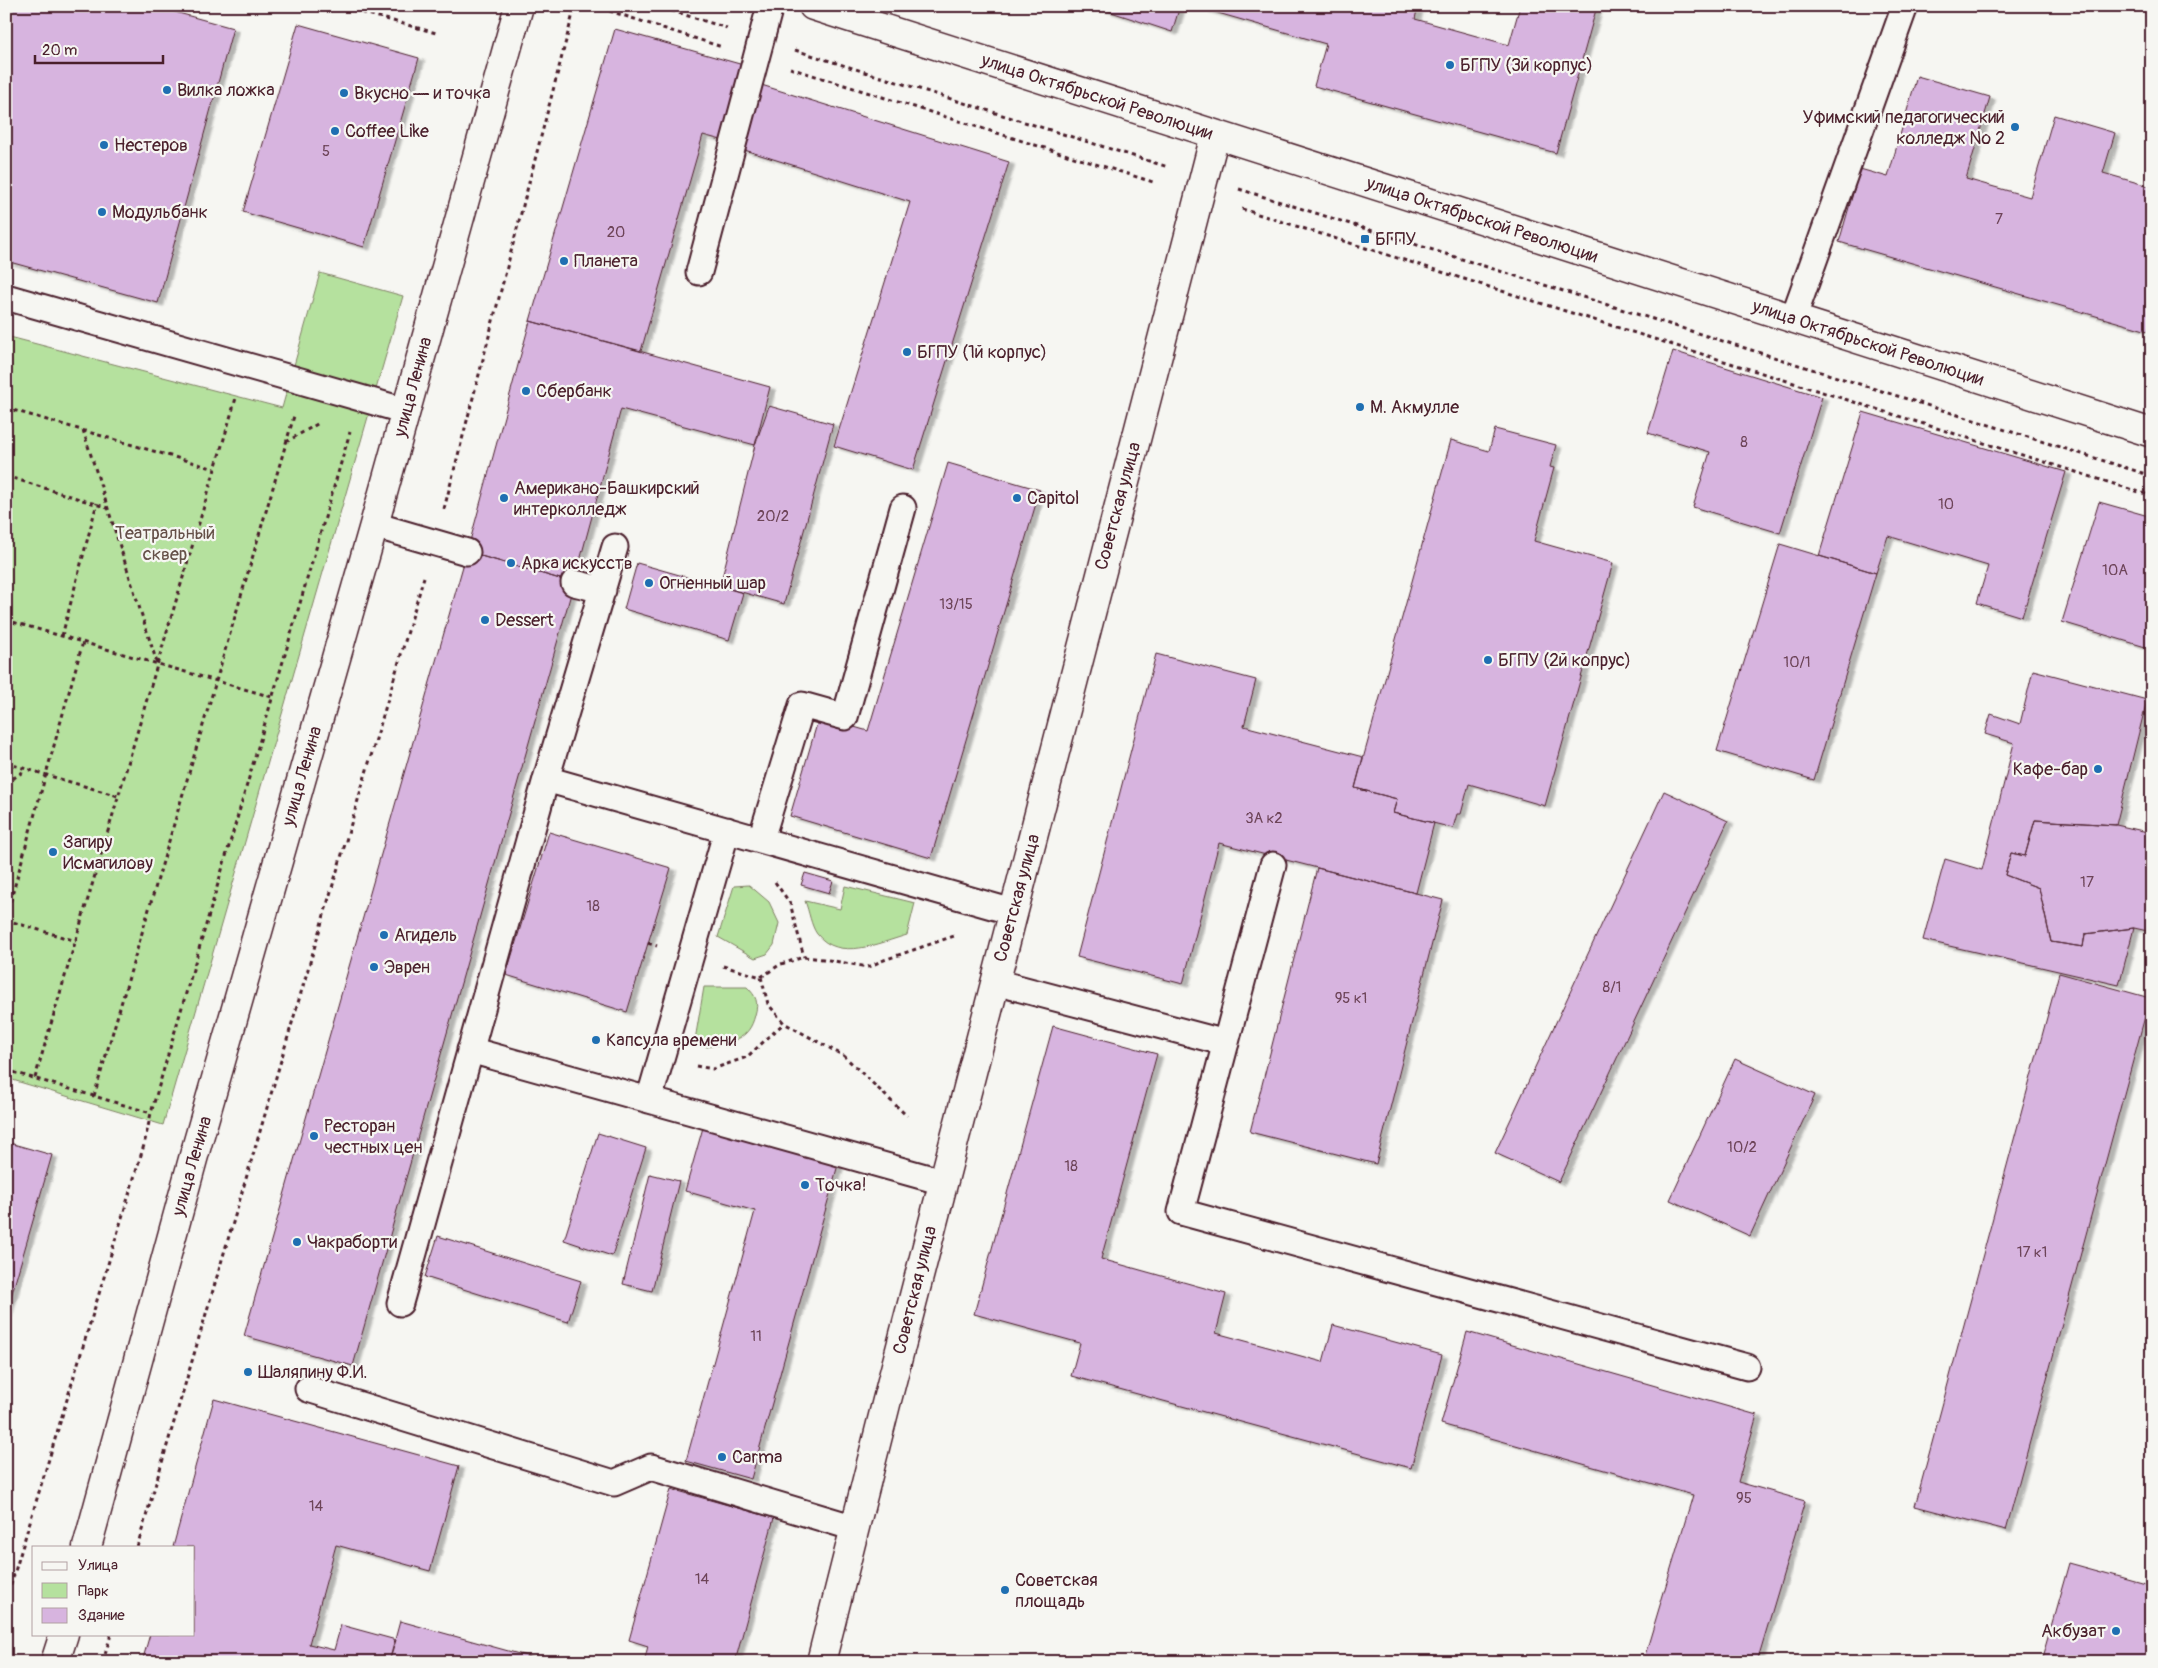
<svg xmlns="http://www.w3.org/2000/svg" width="2158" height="1668" viewBox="0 0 2158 1668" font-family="Pangolin,sans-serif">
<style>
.green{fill:#b5e19e;stroke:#808064}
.building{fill:#d7b4df;stroke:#4a1f2b;filter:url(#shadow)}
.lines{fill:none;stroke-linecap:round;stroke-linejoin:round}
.service-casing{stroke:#4a1f2b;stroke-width:29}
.minor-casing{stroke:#4a1f2b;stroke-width:31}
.tertiary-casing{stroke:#4a1f2b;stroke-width:31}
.secondary-casing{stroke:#4a1f2b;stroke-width:31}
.path{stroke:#4a1f2b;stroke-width:3;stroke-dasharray:4 4;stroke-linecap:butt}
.service{stroke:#f6f6f2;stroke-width:25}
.minor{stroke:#f6f6f2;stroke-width:28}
.tertiary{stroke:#f6f6f2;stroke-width:28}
.secondary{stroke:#f6f6f2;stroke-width:28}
.poi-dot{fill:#1f6fb2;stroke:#f6f6f2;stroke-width:2}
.labels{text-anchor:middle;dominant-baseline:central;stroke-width:4.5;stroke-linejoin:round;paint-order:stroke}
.number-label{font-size:15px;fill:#6d4458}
.poi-label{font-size:18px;fill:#4a1f2b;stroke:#f6f6f2;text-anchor:start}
.street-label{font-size:18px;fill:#4a1f2b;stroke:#f6f6f2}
.park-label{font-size:18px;fill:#655048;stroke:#f6f6f2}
</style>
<defs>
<filter id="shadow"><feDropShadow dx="5.5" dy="3" stdDeviation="1" flood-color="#0004"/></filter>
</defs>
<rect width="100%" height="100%" fill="#f6f6f2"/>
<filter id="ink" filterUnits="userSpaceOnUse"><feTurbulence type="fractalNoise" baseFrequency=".02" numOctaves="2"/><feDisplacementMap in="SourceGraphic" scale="10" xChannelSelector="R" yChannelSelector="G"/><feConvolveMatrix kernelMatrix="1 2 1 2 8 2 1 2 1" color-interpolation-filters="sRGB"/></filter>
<g filter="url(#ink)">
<!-- green -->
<path class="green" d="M320,273l83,23 -240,829 -157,-47v-742l276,72z
M749,885l20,17 10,21 -5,22 -7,9 -12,4 -37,-21 16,-51z
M845,886l70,17 -8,32c-28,8 -68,27 -90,-1 -6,-8 -8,-23 -12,-33l35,8z
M704,987h43c9,9 12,15 8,28 -6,26 -24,27 -48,32l-12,-7z"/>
<!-- building -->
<path class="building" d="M6,6h147l80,22 -75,275 -152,-42z
M1093,6h87l-8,26z
M1205,6h213l-3,13 94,26 11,-39h77l-41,147 -242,-67 12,-42 -122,-35z
M298,24l121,34 -55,189 -121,-35z
M615,29l139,39 -22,75 -29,-8 -62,216 -111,-30z
M1917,76l73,21 -24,82 64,18 24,-82 61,18 -12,40 49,14v132l-4,12 -309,-89 21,-73 28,8z
M755,83l254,79 -96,308 -79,-24 76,-244 -175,-55z
M530,321l240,66 -15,58 -134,-36 -47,174 -107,-31z
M1673,351l149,46 -42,136 -87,-26 17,-55 -62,-19z
M769,406l64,18 -49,180 -64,-18 35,-141z
M1863,412l203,60 -44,145 -45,-14 11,-37 -100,-30 -12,37 -57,-17z
M1495,429l61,16 -6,22 4,1 -20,73 79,22 -68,243 -76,-22 -8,30h-4l-4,14 -60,-15 4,-14 -42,-11 96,-348 38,11z
M948,463l92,27 -109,368 -141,-42 29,-99 49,14z
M2099,502l53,15v132l-90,-27z
M1780,544l96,29 -62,207 -97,-29z
M467,552l107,31 -221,783 -109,-30z
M637,563l106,30 -14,47 -105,-31z
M1156,654l100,26 -12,46 119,31 -8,31 42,11 -4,14 41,10 -18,70 -197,-50 -36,141 -106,-27z
M2033,670l114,30 -31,125 -81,-5 -10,36 -14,-3 -6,22 34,13 12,54 32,5 2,-13 49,-6 -15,57 -196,-45 22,-81 37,11 32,-127 -29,-9 6,-20 29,10z
M1664,791l64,30 -169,361 -64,-29z
M2035,820l81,5 36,8v99l-18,-4 -49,6 -2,13 -32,-5 -12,-54 -34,-13 6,-22 14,3z
M549,832l122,36 -44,144 -121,-37z
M1317,868l126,32 -67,264 -126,-32z
M805,873l28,8 -4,12 -28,-8z
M2059,973l91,25 -144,532 -91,-24z
M1053,1026l104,28 -56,205 125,35 -10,39 107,29 10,-37 109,30 -31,113 -340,-92 9,-33 -106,-29z
M1735,1059l80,36 -65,141 -80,-36z
M704,1124l135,37 -88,318 -65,-18 69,-250 -70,-20z
M598,1133l48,15 -34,108 -48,-16z
M6,1142l46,13 -46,159z
M650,1174l29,7 -27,110 -29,-7z
M438,1236l143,45 -13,41 -143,-45z
M1467,1332l290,83 -19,67 67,19 -48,161h-114l50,-167 -252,-71z
M214,1399l245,67 -29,105 -94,-26 -27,99 25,6 7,-25 55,15 -7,22h-247l8,-28h44v-87h-21z
M671,1489l103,29 -39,144h-91l4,-16 -19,-6z
M2069,1563l83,23v67l-3,9h-108z
M400,1621l148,41h-159z"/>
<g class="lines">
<!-- service casing -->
<g class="service-casing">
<path id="service" d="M699,272l71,-266
M6,297l400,114
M1793,319l112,-313
M374,525l93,27
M615,547l-69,232 467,133
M574,583l29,7
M761,839l41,-134 43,12 58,-209
M1273,865l-92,347 566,155
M995,982l231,61
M470,1050l473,132
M649,1100l78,-270
M400,1303l146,-524
M308,1389l306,94 37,-16 204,61"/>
</g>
<!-- minor casing -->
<g class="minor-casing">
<path id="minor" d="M821,1662l66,-262 328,-1265"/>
</g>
<!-- tertiary casing -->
<g class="tertiary-casing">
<path id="tertiary" d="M813,6l1339,427"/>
</g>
<!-- secondary casing -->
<g class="secondary-casing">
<path id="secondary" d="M87,1547l106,-388 181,-634 145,-519
M55,1662l9,-28"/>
</g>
<!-- path -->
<path class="path" d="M339,6l97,27
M594,6l128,41
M656,6l71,22
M795,50l373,117
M790,68l363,114
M1239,189l913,287
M1242,209l910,287
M6,408l209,61
M83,430l74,233
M286,442l33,-19
M6,476l102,32
M444,509l131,-503
M6,620l266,77
M62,636l35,-133
M6,763l112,33
M6,783l20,-13
M775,882l15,21 14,54
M6,917l77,-275
M6,920l70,21
M648,943l9,3
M723,966l38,11
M761,977l7,27 16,19 60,33 63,60
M761,977l20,-13 23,-7 19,2 45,8 16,-7 70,-24
M696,1066l17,3 34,-12 37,-34
M6,1070l145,43
M35,1078l201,-680
M94,1096l200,-680
M137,1547l287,-970
M6,1601l138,-456 7,-32 199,-681
M106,1662l-1,-7 6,-21"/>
<!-- service -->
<use href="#service" class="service"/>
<!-- minor -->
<use href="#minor" class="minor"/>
<!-- tertiary -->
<use href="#tertiary" class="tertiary"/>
<!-- secondary -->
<use href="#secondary" class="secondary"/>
</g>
</g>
<!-- markers -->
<g class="poi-dot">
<circle cx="1450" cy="65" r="5"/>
<circle cx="167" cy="90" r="5"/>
<circle cx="344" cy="93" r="5"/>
<circle cx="2015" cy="127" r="5"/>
<circle cx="335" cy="131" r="5"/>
<circle cx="104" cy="145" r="5"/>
<circle cx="102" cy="212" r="5"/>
<rect x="1360" y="234" width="10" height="10" rx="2.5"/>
<circle cx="564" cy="261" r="5"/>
<circle cx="907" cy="352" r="5"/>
<circle cx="526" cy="391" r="5"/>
<circle cx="1360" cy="407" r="5"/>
<circle cx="504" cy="498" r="5"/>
<circle cx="1017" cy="498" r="5"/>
<circle cx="511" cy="563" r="5"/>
<circle cx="649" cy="583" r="5"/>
<circle cx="485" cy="620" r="5"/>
<circle cx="1488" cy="660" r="5"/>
<circle cx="2098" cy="769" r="5"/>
<circle cx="53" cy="852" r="5"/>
<circle cx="384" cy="935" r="5"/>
<circle cx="374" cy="967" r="5"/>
<circle cx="596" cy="1040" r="5"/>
<circle cx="314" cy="1136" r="5"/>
<circle cx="805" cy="1185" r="5"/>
<circle cx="297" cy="1242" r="5"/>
<circle cx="248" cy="1372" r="5"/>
<circle cx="722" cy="1457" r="5"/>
<circle cx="1005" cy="1590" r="5"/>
<circle cx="2116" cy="1631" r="5"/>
</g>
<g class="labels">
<!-- number labels -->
<g class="number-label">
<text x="326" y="151">5</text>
<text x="1999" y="219">7</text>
<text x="616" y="232">20</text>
<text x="1744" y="442">8</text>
<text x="1946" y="504">10</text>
<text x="773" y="516">20/2</text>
<text x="2115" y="570">10А</text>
<text x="956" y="604">13/15</text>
<text x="1797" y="662">10/1</text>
<text x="1264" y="818">3А к2</text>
<text x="2087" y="882">17</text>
<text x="593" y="906">18</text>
<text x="1612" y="987">8/1</text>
<text x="1351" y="998">95 к1</text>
<text x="1742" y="1147">10/2</text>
<text x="1071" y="1166">18</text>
<text x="2032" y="1252">17 к1</text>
<text x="756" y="1336">11</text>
<text x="1744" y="1498">95</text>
<text x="316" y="1506">14</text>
<text x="702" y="1579">14</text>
</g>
<!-- poi labels -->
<g class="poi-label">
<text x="1460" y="65">БГПУ (3й корпус)</text>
<text x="177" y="90">Вилка ложка</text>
<text x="354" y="93">Вкусно — и точка</text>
<text x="2005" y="117" text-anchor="end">Уфимский педагогический<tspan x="2005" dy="21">колледж № 2</tspan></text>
<text x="345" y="131">Coffee Like</text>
<text x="114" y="145">Нестеров</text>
<text x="112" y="212">Модульбанк</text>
<text x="1375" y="239">БГПУ</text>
<text x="574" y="261">Планета</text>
<text x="917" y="352">БГПУ (1й корпус)</text>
<text x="536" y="391">Сбербанк</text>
<text x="1370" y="407">М. Акмулле</text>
<text x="514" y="488">Американо-Башкирский<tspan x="514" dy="21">интерколледж</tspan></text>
<text x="1027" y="498">Capitol</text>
<text x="521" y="563">Арка искусств</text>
<text x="659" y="583">Огненный шар</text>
<text x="495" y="620">Dessert</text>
<text x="1498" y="660">БГПУ (2й копрус)</text>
<text x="2088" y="769" text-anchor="end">Кафе-бар</text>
<text x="63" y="842">Загиру<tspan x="63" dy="21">Исмагилову</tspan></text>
<text x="394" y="935">Агидель</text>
<text x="384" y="967">Эврен</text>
<text x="606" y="1040">Капсула времени</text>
<text x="324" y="1126">Ресторан<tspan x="324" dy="21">честных цен</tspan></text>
<text x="815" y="1185">Точка!</text>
<text x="307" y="1242">Чакраборти</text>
<text x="258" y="1372">Шаляпину Ф.И.</text>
<text x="732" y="1457">Carma</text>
<text x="1015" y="1580">Советская<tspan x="1015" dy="21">площадь</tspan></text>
<text x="2106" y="1631" text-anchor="end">Акбузат</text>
</g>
<!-- street labels -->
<g class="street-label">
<text transform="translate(1097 97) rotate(18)">улица Октябрьской Революции</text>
<text transform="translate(1482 220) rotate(18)">улица Октябрьской Революции</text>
<text transform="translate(1868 343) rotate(18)">улица Октябрьской Революции</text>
<text transform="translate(413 387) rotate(-75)">улица Ленина</text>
<text transform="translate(1118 506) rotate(-75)">Советская улица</text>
<text transform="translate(302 776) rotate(-74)">улица Ленина</text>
<text transform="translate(1017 898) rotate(-75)">Советская улица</text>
<text transform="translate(192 1166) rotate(-74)">улица Ленина</text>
<text transform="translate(915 1290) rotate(-76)">Советская улица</text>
</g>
<!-- park labels -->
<g class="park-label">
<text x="165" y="533">Театральный<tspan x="165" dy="21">сквер</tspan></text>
</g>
</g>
<!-- margin -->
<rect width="2158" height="1668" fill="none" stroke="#f6f6f2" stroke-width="25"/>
<rect x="12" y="12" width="2133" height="1643" fill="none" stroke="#4a1f2b" stroke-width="2" filter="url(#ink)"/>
<!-- legend -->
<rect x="32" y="1546" width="162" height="90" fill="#f6f6f2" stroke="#b1a0a2"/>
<rect x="42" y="1562" width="25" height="8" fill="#f6f6f2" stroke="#b1a0a2"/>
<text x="78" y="1570" font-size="15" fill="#4a1f2b">Улица</text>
<rect x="42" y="1583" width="25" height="15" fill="#b5e19e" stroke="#b1a0a2"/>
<text x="78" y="1596" font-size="15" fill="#4a1f2b">Парк</text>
<rect x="42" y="1608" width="25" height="15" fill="#d7b4df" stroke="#b1a0a2"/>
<text x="78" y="1620" font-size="15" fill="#4a1f2b">Здание</text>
<!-- scale -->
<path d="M35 55v8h128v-8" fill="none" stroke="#4a1f2b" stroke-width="2.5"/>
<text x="42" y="55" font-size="15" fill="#4a1f2b" stroke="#f6f6f2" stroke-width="4" paint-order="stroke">20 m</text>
</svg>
